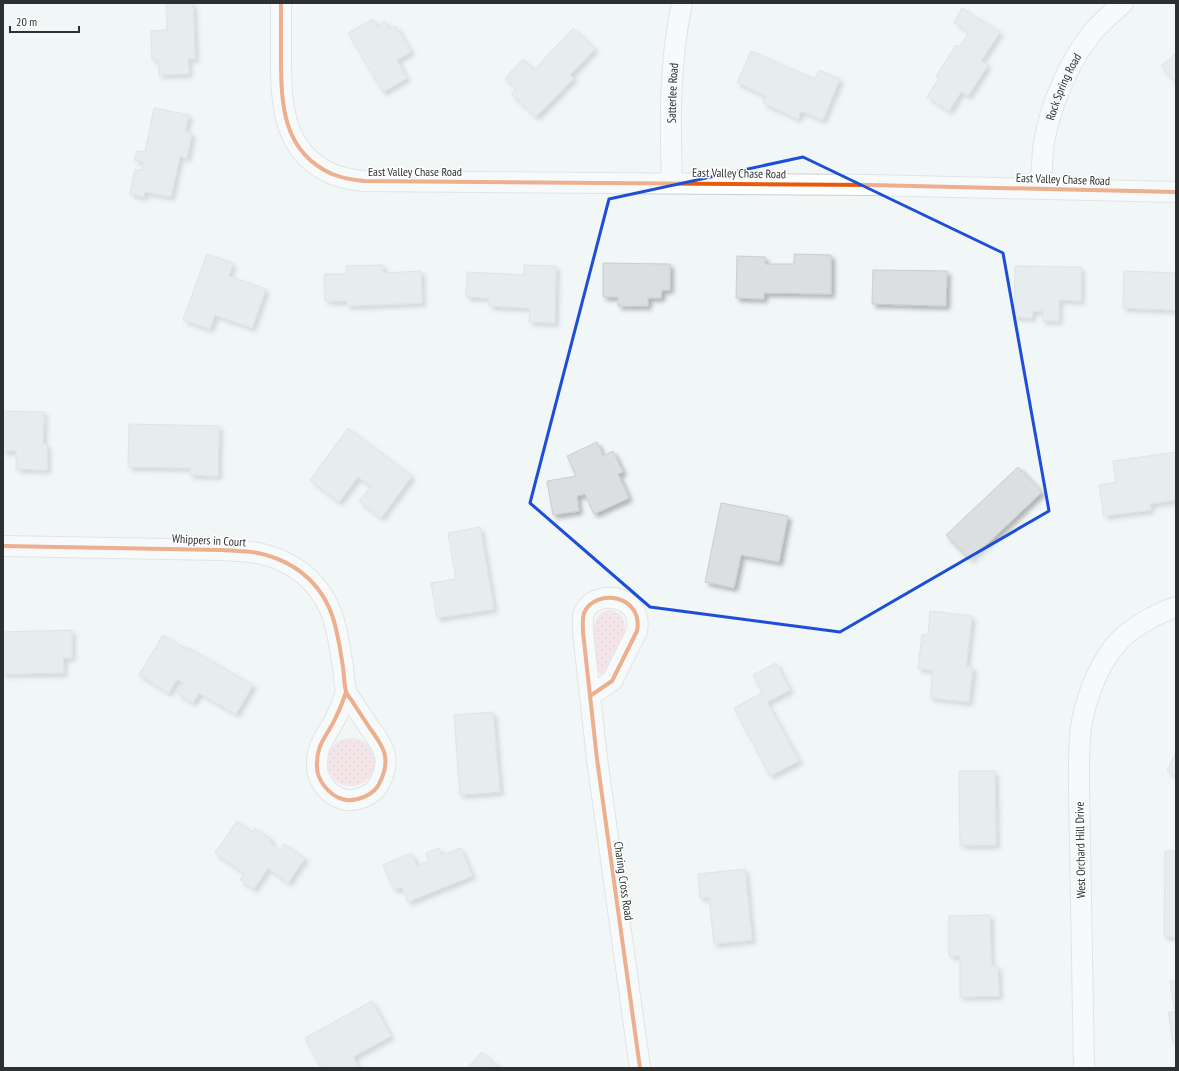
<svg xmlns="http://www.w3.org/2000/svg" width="1179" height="1071" viewBox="0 0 1179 1071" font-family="'PT Sans Narrow',sans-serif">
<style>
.grass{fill:url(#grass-dots)}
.building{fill:#dbdfe0;stroke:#cacecf;filter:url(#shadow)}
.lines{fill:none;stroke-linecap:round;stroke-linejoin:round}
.minor-casing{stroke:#cbcfd0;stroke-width:22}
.minor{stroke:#fdfefe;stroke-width:20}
.cycleway-casing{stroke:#fff;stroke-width:6}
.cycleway{stroke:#e8590c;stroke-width:4}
.marked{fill:none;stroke:#1d4ed8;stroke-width:3;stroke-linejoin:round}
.labels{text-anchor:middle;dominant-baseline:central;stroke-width:3;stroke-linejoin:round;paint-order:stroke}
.street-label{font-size:12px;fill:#2c3031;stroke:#fff}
</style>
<defs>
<pattern id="grass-dots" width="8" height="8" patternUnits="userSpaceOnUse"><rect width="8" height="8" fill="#f8d1d4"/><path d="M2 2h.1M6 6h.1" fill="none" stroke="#d5b4b6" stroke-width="1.8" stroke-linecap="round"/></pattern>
<filter id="shadow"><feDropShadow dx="3.5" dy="3.5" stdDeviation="2" flood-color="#0004"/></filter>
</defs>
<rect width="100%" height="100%" fill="#f1f6f7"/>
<!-- grass -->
<path class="grass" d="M609,610c14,2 18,12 15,26l-17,34 -2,3 -5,1 -3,-4v-4c-2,-17 -11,-51 12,-56z
M327 762a24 24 0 1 1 48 0a24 24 0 1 1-48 0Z"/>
<!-- building -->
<path class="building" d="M166,3h27l2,56h-7l1,15 -30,1v-15h-7l-1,-29 16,-1z
M962,8l38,24 -19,29 7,4 -20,31 -7,-4 -12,19 -22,-14 12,-19 -3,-2 20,-31 3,2 10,-15 -15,-10z
M373,19l4,7 8,-5 5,8 6,-3 15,26 -14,8 10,18 -24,14 -35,-59z
M573,28l22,21 -25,26 4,3 -38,39 -25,-23 5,-5 -11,-11 18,-19 11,11z
M751,51l64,28 4,-9 21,9 -17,41 -22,-9 -3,8 -35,-16 3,-7 -29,-13z
M1176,53v29l-15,-16z
M154,108l35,7 -4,17 7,1 -5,25 -7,-2 -9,41 -26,-5 -1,5 -14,-3 5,-25 6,2 2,-9 -9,-2 3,-9 8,1z
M207,254l26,9 -4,13 37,13 -14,39 -37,-13 -5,14 -27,-9z
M794,254l37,1v39l-67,-1v6l-28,-1 1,-42 28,1v7h29z
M603,263l67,1v26h-8l-1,8h-13v8h-30v-9h-15z
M383,265v8l38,-2 1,32 -75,3v-5h-22l-1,-27h23l-1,-8z
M524,265l32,1 -1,57 -26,-1 1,-14 -41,-2v-8l-23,-1 1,-25 57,3z
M1015,266l66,1v34l-22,-1v21h-17l1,-10h-10l-1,7 -18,-1z
M873,270l74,1 -1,35 -74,-2z
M1124,271l52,2v37l-53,-2z
M3,411l41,1 -1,32h4v26l-31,-1v-18h-13z
M129,424l90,2 -1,50 -28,-1v-7l-62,-1z
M348,428l64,48 -31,42 -22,-17 12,-15 -13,-9 -19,25 -29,-22z
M597,442l6,14 10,-5 10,21 -5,2 11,24 -35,16 -9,-20 -8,2 2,15 -26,4 -6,-34 29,-5 -9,-20z
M1176,452v48l-26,4 1,6 -47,6 -5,-31 17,-3 -3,-21z
M1018,467l24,25 -72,68 -24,-25z
M721,503l67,13 -9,46 -38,-7 -7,33 -29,-6z
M480,527l14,82 -57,9 -6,-35 25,-4 -8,-46z
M930,611l42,5 -6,51h7l-4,35 -39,-4 3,-28 -15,-1 4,-34h6z
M72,630v28h-9l1,15 -61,1v-42z
M163,635l23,14 1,-2 66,38 -17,29 -37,-21 -6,10 -16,-10 6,-10 -6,-4 -8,14 -30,-18z
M776,663l14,27 -23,12 32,59 -29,15 -36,-68 28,-15 -9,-18z
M493,712l7,80 -40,3 -6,-80z
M1176,752v23l-9,-4z
M959,771h36l1,74h-36z
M237,821l15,11 3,-4 17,12 -2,3 10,8 4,-7 21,14 -17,25 -20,-15 -14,21 -14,-9 4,-7 -29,-20z
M439,848l3,7 19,-7 11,28 -64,26 -6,-15 -8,3 -11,-25 28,-12 6,13 12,-5 -3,-8z
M1165,851h11v86l-12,-1z
M745,869l7,71 -38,4 -5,-47 -9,1 -2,-24z
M990,915l1,51h7l1,30 -39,1v-41h-11v-40z
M1176,980v63h-3l-5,-31h7l-5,-31z
M372,1001l19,35 -38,21 7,11h-39l-16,-30z
M482,1052l17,16h-32z"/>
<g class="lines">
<!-- minor casing -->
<g class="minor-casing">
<g id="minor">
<path d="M281,3c0,18 0,37 0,55 0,47 2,94 51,116 10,4 21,6 32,7l506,4 306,7"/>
<path id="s1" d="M672,183c-2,-62 -3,-119 10,-180"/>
<path id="s2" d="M1040,188c2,-15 2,-31 4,-46 7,-38 24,-79 48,-109 9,-11 20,-20 31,-30"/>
<path d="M3,546l219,4c12,1 25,1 36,3 41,9 69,35 78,76 3,12 5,25 7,38 1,8 1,17 3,24 1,5 6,9 8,13 5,8 10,15 15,23 14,19 23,31 11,55 -5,13 -25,21 -38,17 -13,-4 -25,-19 -25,-32 -1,-24 10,-30 19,-50 4,-8 7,-16 10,-25"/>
<path d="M590,696l22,-15 25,-50c7,-36 -42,-44 -53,-18 -2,6 -1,13 -1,19l14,127 43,309"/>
<path d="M1084,1068l-5,-280c0,-22 -1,-45 3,-67 6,-28 17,-58 37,-80 13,-14 39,-28 57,-34"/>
</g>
</g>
<!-- minor -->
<use href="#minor" class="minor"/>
<!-- cycleway casing -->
<g class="cycleway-casing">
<path id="cycleway" d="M281,3c0,18 0,37 0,55 0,47 2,94 51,116 10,4 21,6 32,7l506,4 306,7
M3,546l219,4c12,1 25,1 36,3 41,9 69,35 78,76 3,12 5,25 7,38 1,8 1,17 3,24 1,5 6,9 8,13 5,8 10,15 15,23 14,19 23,31 11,55 -5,13 -25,21 -38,17 -13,-4 -25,-19 -25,-32 -1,-24 10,-30 19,-50 4,-8 7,-16 10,-25
M590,696l22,-15 25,-50c7,-36 -42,-44 -53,-18 -2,6 -1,13 -1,19l14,127 43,309"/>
</g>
<!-- cycleway -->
<use href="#cycleway" class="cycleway"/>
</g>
<!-- marked area -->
<path d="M0 0H1179V1071H0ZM803,157l200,96 46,258 -209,121 -190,-25 -120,-104 79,-304z" fill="#f1f6f7" fill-opacity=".55" fill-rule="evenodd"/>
<path class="marked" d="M803,157l200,96 46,258 -209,121 -190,-25 -120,-104 79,-304z"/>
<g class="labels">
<!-- street labels -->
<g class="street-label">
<text stroke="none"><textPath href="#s2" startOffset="105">Rock Spring Road</textPath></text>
<text stroke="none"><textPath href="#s1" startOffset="90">Satterlee Road</textPath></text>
<text x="415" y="171">East Valley Chase Road</text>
<text transform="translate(739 173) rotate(1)">East Valley Chase Road</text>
<text transform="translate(1063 179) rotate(2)">East Valley Chase Road</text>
<text transform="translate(209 540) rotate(3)">Whippers in Court</text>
<text transform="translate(1080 850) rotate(-91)">West Orchard Hill Drive</text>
<text transform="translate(624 881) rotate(82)">Charing Cross Road</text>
</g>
</g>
<!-- border -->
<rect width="1179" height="1071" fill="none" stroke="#2c3031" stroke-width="8"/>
<!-- scale -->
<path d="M10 26v6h69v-6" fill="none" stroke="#2c3031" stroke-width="2"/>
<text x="16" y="26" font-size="12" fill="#2c3031" stroke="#ffffff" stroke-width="3" paint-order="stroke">20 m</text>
</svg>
